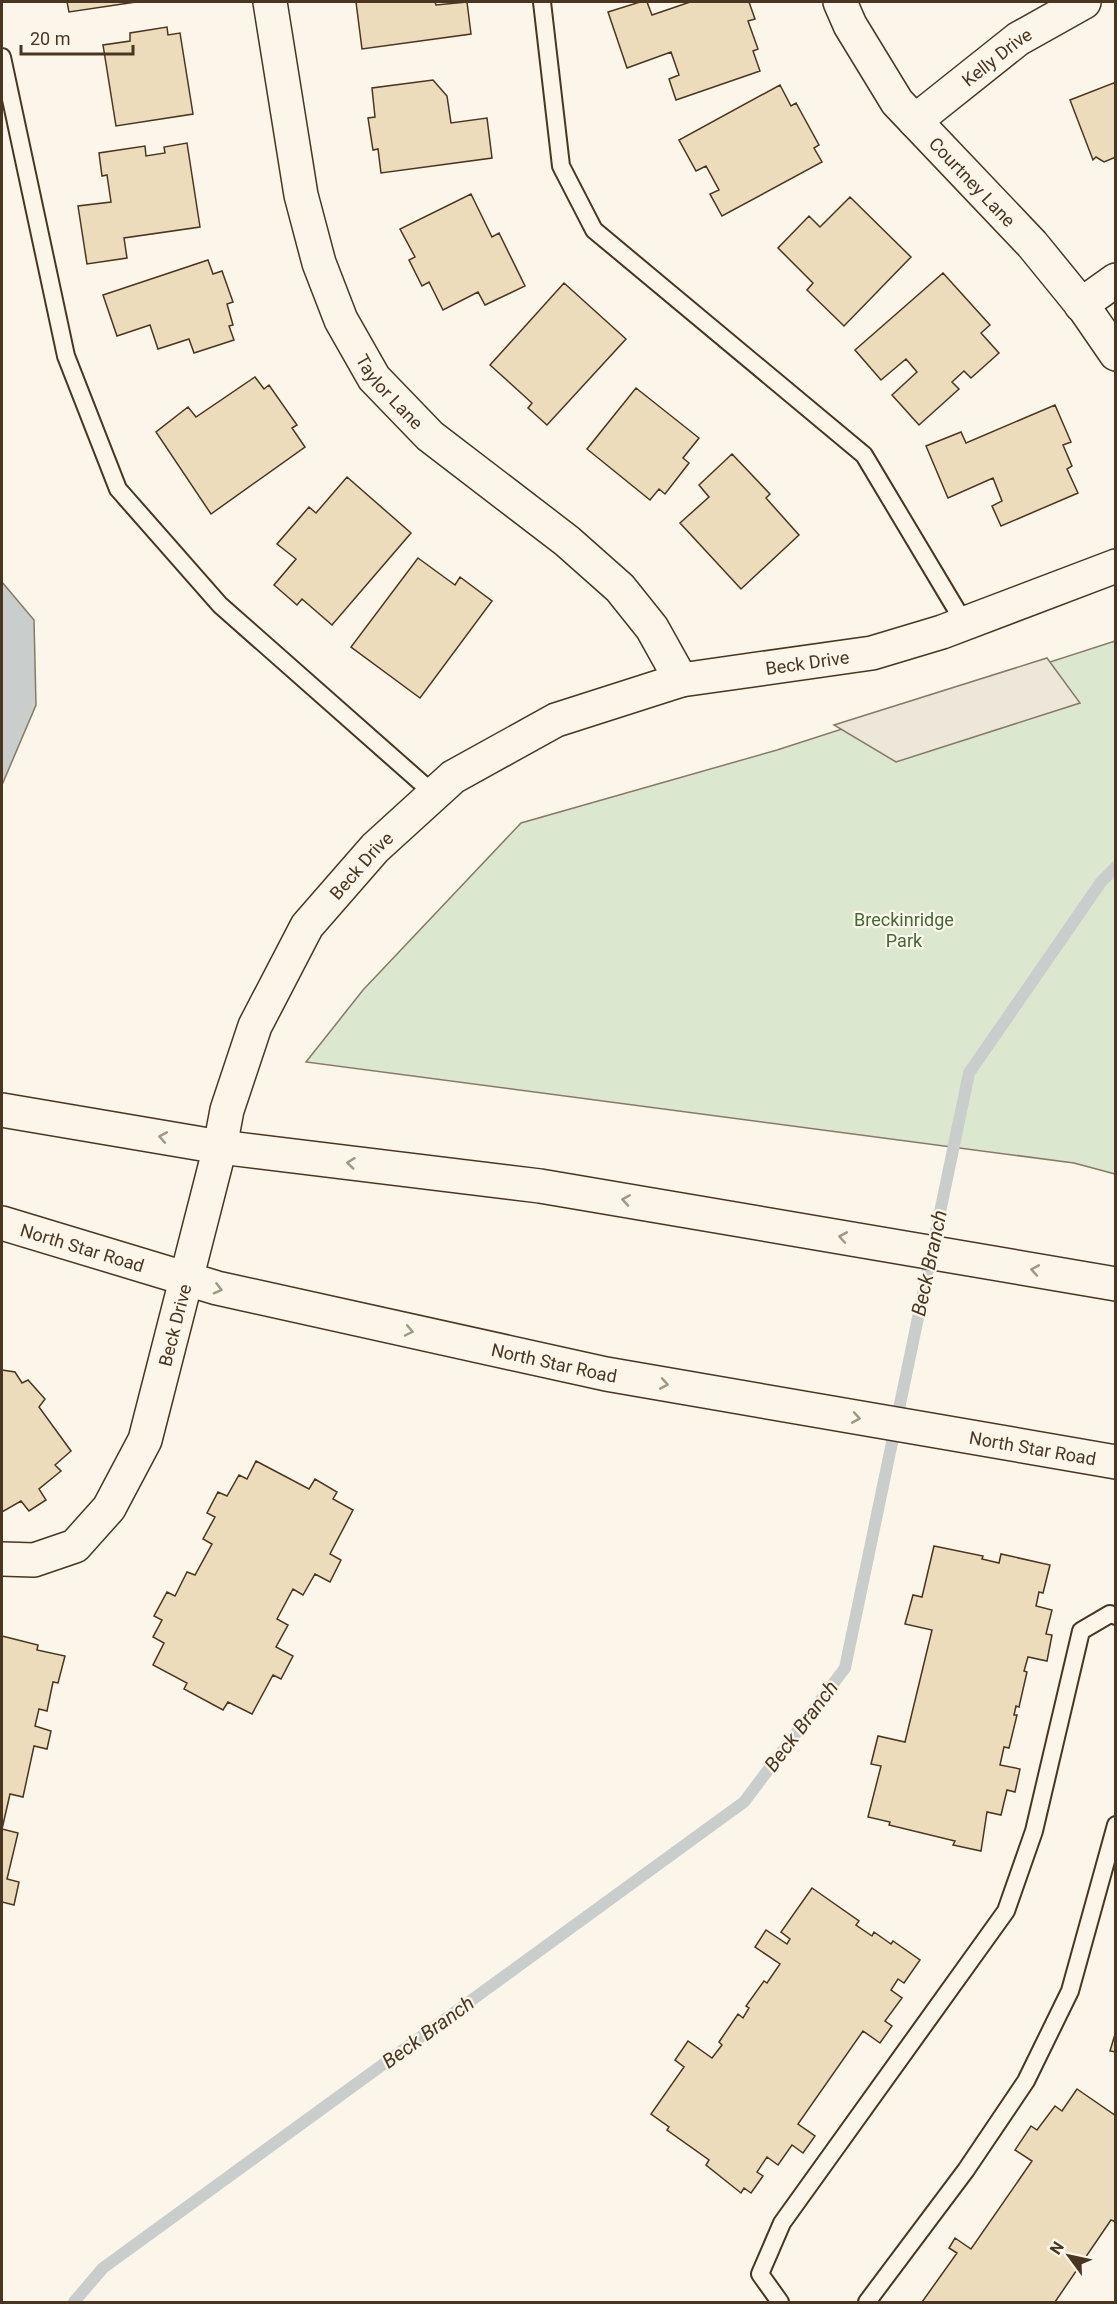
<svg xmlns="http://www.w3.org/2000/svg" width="1117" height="2304" viewBox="0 0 1117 2304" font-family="Roboto,sans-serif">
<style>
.green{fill:#dce7d0;stroke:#887966;stroke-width:1.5}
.parking{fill:#ede7d9;stroke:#887966;stroke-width:1.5}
.water{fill:#c9cecd;stroke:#887966;stroke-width:1.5}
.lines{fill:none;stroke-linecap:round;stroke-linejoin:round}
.stream{stroke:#c9cecd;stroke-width:12}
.building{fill:#ecdcbc;stroke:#4a3520;stroke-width:1.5}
.lane-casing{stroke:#4a3520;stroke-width:20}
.street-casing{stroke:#4a3520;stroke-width:36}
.secondary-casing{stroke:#4a3520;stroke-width:36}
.lane{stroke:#fbf6e9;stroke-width:16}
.street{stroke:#fbf6e9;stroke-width:33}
.secondary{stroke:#fbf6e9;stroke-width:33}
.oneway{stroke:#a29684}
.labels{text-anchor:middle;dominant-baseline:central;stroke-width:4.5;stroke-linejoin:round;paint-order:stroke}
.street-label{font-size:18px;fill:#4a3520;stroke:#fbf6e9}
.park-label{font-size:18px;fill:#436837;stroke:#fbf6e9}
.water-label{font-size:20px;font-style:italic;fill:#4a3520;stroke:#fbf6e9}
</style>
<rect width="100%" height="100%" fill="#fbf6e9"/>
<!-- green -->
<path class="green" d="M1115,641v533l-41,-11 -768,-101 57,-72 158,-167 256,-73z"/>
<!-- parking -->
<path class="parking" d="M1047,658l33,45 -184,59 -62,-37z"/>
<!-- water -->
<path class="water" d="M2,582l32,38 2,85 -34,80z"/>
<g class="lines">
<!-- stream -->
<path class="stream" d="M74,2302l29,-34 641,-466 101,-134 124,-595 132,-191 15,-15"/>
</g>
<!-- building -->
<path class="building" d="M67,2h69l-67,10z
M356,2h79l1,3 31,-3 4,32 -109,15z
M640,2h7l5,13 38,-13h59l6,17 -7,2 10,28 -5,2 7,20 -84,29 -7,-21 10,-4 -8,-23 -44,16 -19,-56z
M167,27l1,8 12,-2 13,81 -77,12 -13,-81 27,-4v-8z
M433,80l14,16 4,27 36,-5 5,40 -111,15 -3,-24 -5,1 -5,-32 7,-1 -3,-29z
M1116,82v75l-12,5 -8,-5 -3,3 -23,-60z
M780,85l11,21 5,-3 23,42 -5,3 8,14 -100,54 -12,-22 9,-4 -13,-24 -10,5 -17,-31z
M187,143l13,84 -76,11 3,20 -40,6 -9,-58 33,-4 -4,-27 -5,1 -3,-23 46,-7 1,10 19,-3 -1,-6z
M471,194l21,43 7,-4 26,53 -40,19 -7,-13 -35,18 -14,-28 -7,4 -13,-26 6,-3 -15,-28z
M850,197l61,60 -67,69 -37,-36 6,-7 -35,-35 31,-32 11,11z
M208,260l5,14 9,-3 11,31 -6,2 6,21 -4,1 5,14 -40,13 -5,-14 -31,10 -8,-24 -33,11 -14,-41z
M943,273l47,52 -9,8 18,20 -28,25 -7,-7 -12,11 7,7 -40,36 -27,-30 25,-23 -11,-13 -25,21 -26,-30z
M564,283l62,56 -79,86 -19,-17 4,-5 -42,-38z
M255,377l9,12 5,-4 28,40 -5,3 13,19 -94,67 -55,-82 32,-25 8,10z
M636,388l63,50 -16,20 6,5 -24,31 -6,-5 -9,11 -63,-51z
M1055,405l16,37 -8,3 9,21 -5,3 11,24 -77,33 -9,-20 10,-5 -9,-23 -45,20 -22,-52 35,-14 5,11z
M732,454l38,40 -4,4 33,37 -58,54 -61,-66 29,-26 -10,-12z
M347,477l64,56 -79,92 -30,-26 -5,6 -23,-20 22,-26 -19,-15 32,-37 7,6z
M418,558l37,27 5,-8 32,24 -72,97 -69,-51z
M2,1370l13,2 7,11 6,-3 17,19 -6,8 32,44 -16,14 6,6 -22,18 7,11 -17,11 -8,-10 -19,11z
M256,1461l53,28 6,-10 22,13 -4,7 20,11 -23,44 11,6 -11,22 -15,-8 -12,21 -10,-6 -16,30 11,6 -12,22 17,9 -12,23 -8,-4 -21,39 -24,-12 -5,8 -39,-21 3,-6 -34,-18 11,-22 -11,-6 9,-17 -8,-4 13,-24 8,4 12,-24 8,3 17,-31 -9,-5 12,-22 -8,-4 11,-21 9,4 12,-21 8,4z
M934,1546l49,10 -1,3 17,4 2,-9 49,11 -7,28 -4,-1 -3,14 16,4 -6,24 6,1 -5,26 -19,-4 -4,14 3,1 -8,35 -3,-1 -2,9h3l-8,33 -5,-1 -4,18 20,4 -5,23 -8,-2 -6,25 -14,-3 -6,39 -28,-6 2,-4 -66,-16 1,-3 -22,-5 13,-51 -10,-2 7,-28 27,6 27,-112 -27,-6 8,-29 9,2z
M2,1636l36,9 -1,5 28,6 -7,27 -5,-1 -6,29 -8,-2 -4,17 16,5 -4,18 -13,-3 -11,51 -13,-3 -8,35 16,4 -11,46 12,3 -5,23 -12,-3z
M812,1888l47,33 -3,4 16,11 2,-4 17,12 2,-3 27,19 -16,23 -6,-4 -7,11 11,8 -17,23 7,5 -12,17 -17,-12 -65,93 17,12 -12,17 -11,-8 -14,20 -11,-8 -10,15 6,4 -12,17 -7,-5 -3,5 -35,-28 3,-5 -42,-30 2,-3 -18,-13 33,-47 -9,-7 13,-19 24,17 10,-13 -3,-3 19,-28 5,4 6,-10 -3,-2 18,-25 3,2 13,-19 -25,-17 11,-17 21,14 3,-5 -9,-7z
M1116,2031v21l-6,-1z
M1077,2089l39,27v106l-5,-2 -56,82h-133l35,-49 -8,-5 6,-10 16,11 61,-88 -17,-11 16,-24 6,4 18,-24 7,5z"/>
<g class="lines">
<!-- lane casing -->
<g class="lane-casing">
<path id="lane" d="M542,2l19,164 33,64 270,225 101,169
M2,57l64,299 52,133 102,116 214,189
M780,2302l-20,-28 22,-51 224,-312 28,-80 47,-200 29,-17 6,2
M867,2302l99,-132 60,-89 44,-90 46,-166"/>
</g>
<!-- street casing -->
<g class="street-casing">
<g id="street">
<path id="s1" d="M270,2l31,193 18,68 22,57 33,58 56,58 137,105 53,47 32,40 29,52"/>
<path id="s2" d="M840,2l10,23 47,77 135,142 53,65 31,45"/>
<path id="s3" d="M915,121l103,-82 66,-37"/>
<path d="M1081,305l35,-25"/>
<path id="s4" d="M2,1559l32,1 41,-14 34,-38 36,-68 75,-293 7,-37 28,-84 52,-100 68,-78 78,-71 103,-57 125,-40 191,-27 70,-21 174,-66"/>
</g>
</g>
<!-- secondary casing -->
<g class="secondary-casing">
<g id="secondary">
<path d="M2,1110l218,37 320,39 576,98"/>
<path id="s5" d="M2,1223l215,65 389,86 510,88"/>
</g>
</g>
<!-- lane -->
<use href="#lane" class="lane"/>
<!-- street -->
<use href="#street" class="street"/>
<!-- secondary -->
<use href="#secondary" class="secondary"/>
</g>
<!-- one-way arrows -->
<defs><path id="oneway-chevron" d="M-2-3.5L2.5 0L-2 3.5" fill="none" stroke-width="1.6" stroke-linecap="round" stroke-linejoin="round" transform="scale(1.5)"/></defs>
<g class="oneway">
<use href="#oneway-chevron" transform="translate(163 1137) rotate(-170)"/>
<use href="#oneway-chevron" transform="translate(351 1163) rotate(-173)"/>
<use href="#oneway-chevron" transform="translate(626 1200) rotate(-171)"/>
<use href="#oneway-chevron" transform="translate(843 1237) rotate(-170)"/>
<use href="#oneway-chevron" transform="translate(1035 1270) rotate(-170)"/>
<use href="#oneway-chevron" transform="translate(218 1289) rotate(14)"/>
<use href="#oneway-chevron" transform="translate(409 1331) rotate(12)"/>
<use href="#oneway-chevron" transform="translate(664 1384) rotate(10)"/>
<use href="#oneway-chevron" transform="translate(856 1418) rotate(10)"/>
</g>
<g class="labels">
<!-- street labels -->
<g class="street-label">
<text stroke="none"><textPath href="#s3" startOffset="104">Kelly Drive</textPath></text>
<text stroke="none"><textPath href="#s2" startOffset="225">Courtney Lane</textPath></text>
<text stroke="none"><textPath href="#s1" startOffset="414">Taylor Lane</textPath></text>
<text stroke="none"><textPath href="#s4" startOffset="1330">Beck Drive</textPath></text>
<text stroke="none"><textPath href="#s4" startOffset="826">Beck Drive</textPath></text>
<text stroke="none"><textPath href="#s5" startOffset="84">North Star Road</textPath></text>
<text stroke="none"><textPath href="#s4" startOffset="322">Beck Drive</textPath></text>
<text stroke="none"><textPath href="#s5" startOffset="570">North Star Road</textPath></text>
<text stroke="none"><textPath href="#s5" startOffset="1056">North Star Road</textPath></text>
</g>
<!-- park labels -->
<g class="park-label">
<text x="904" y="919">Breckinridge<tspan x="904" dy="21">Park</tspan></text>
</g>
<!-- water labels -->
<g class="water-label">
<text transform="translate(929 1263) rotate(-78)">Beck Branch</text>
<text transform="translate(801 1726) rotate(-53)">Beck Branch</text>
<text transform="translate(428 2032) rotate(-36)">Beck Branch</text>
</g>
</g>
<!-- border -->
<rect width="1117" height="2304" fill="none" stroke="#4a3520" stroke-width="6"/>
<!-- north arrow -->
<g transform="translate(1069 2256) rotate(303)" stroke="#fbf6e9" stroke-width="4.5" paint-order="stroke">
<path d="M0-4.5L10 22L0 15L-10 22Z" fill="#4a3520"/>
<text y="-9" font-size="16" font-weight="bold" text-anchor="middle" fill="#4a3520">N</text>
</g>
<!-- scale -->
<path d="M21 45v9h112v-9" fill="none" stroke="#4a3520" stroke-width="3"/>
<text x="30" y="45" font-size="18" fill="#4a3520" stroke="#fbf6e9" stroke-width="4.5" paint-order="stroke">20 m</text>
</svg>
